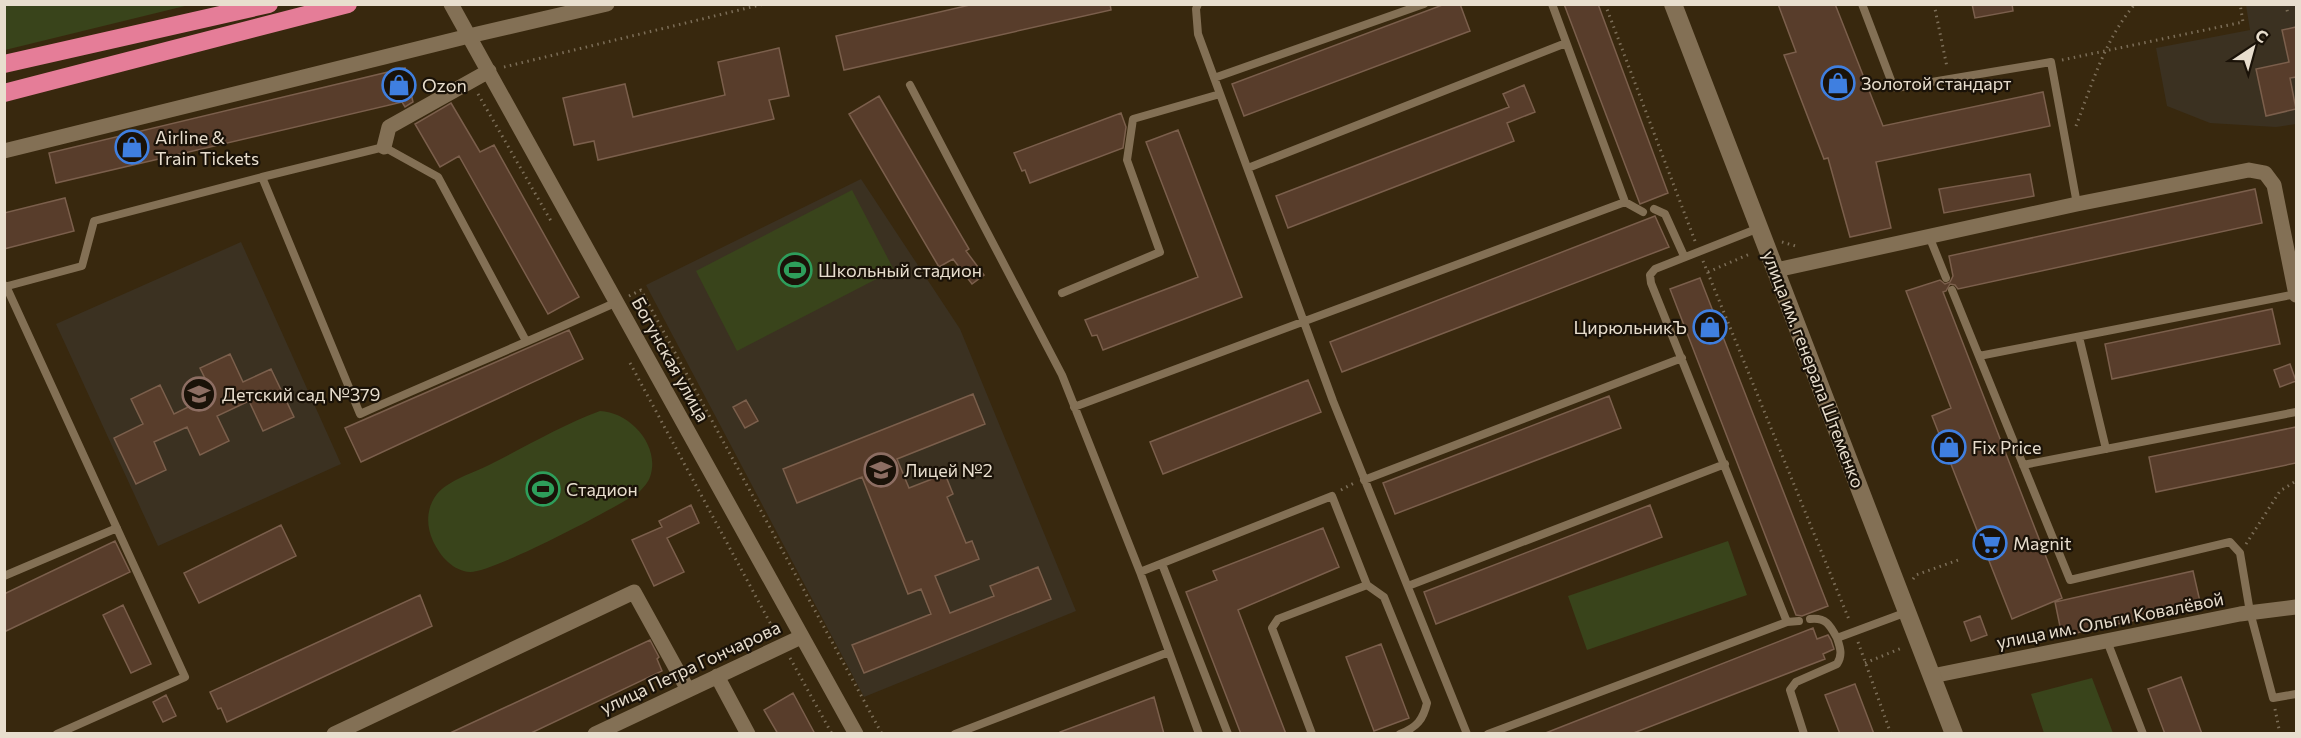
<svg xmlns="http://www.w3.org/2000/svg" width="2301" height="738" viewBox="0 0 2301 738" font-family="Commissioner,sans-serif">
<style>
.education{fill:#3b3121}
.green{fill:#39441b}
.building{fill:#583d2b;stroke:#7b5f4c;stroke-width:1.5}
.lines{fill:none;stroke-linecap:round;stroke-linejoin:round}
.path{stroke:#7c6e58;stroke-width:3;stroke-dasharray:1.5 4.5;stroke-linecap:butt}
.lane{stroke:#837055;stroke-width:8}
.street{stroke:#837055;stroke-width:15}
.secondary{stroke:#837055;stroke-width:18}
.highway{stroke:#e57d98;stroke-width:18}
.labels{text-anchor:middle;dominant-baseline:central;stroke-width:4.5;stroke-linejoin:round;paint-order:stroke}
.poi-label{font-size:18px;fill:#e8dece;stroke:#1a1208;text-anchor:start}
.street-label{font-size:18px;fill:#e8dece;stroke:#1a1208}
</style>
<rect width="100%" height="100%" fill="#38280e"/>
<!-- education -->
<path class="education" d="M2246,5h50v119l-20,3 -66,-4 -43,-17 -11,-58 94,-18z
M861,179l99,150 116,282 -212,86 -218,-412z
M241,242l100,222 -183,82 -102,-222z"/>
<!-- green -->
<path class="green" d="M5,4h184v1l-184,45z
M852,190l42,80 -157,81 -41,-80z
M600,411c30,1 61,35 50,66 -2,6 -7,11 -11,15 -23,16 -147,81 -169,80 -17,-1 -30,-16 -37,-31 -7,-15 -7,-33 4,-47 12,-14 36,-21 52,-29 36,-18 73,-40 111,-54z
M1728,541l19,54 -160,55 -19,-54z
M2092,678l21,55h-69l-13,-39z"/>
<!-- building -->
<path class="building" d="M974,4h136l1,6 -267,60 -8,-34z
M1445,4h15l10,27 -226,85 -12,-32z
M1564,4h34l70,189 -28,11z
M1778,4h57l48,122 160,-34 7,34 -174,36 15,66 -41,9 -22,-79 -4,1 -40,-104 12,-3z
M1972,4h40l1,7 -38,7z
M2296,27v50l-6,1 6,31 -30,7 -10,-47 33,-7 -7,-32z
M779,48l10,48 -20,4 5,19 -176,41 -4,-19 -20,4 -11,-47 62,-14 8,33 92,-22 -7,-33z
M405,68l8,34 -8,5 -3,-5 -346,81 -7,-30z
M1524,85l11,27 -28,11 7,18 -226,87 -12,-32 233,-89 -6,-13z
M879,96l90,153 -3,2 18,24 -12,9 -19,-25 -14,8 -90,-153z
M451,103l29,49 14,-7 85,152 -31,17 -89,-158 -19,11 -25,-43z
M1121,113l5,14 -3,21 -93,35 -5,-13 -3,1 -8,-18z
M1178,130l64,167 -139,53 -6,-15 -5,1 -7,-16 113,-43 -52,-135z
M2030,174l4,22 -90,17 -5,-24z
M2255,189l7,34 -304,66 -3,-4 -5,-1 -4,7 -3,1 119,306 -50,21 -80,-203 19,-8 -45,-117 34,-11 5,4 5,-2 3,-6 -4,-20z
M65,198l9,33 -70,18v-36z
M1655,216l14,31 -327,125 -12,-30z
M1700,278l128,328 -26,10 -6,-1 -126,-326z
M2272,309l8,35 -168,35 -7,-35z
M569,330l14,29 -222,103 -16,-34z
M230,354l13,28 28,-13 23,48 -31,14 -14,-30 -32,15 12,25 -29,14 -13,-28 -33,15 12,28 -30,14 -22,-46 29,-14 -12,-25 29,-14 14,29 39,-19 -13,-27z
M2290,364l6,17 -16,6 -6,-17z
M1308,380l13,32 -158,62 -13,-32z
M973,394l12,30 -88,35 12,29 36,-14 8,20 -6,3 19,46 6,-2 7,18 -44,17 15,37 44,-17 -4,-10 48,-19 13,32 -187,74 -12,-28 79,-31 -10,-25 -13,5 -46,-117 -65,26 -14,-34z
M1609,396l12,32 -226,86 -12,-31z
M746,400l12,21 -13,7 -12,-21z
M2296,427v36l-140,29 -7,-35z
M691,505l8,18 -32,15 17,34 -30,14 -22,-46 30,-13 -3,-6z
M1650,505l12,32 -226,87 -12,-32z
M281,525l15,31 -97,47 -15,-30z
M1323,528l16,39 -101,43 48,124h-45l-55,-142 31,-12 -4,-9z
M115,541l15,31 -126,60v-38z
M2193,571l8,35 -139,30 -7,-34z
M420,595l12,31 -205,96 -6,-14 -3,1 -8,-17z
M123,605l28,59 -20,9 -28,-58z
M1980,616l7,19 -16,6 -7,-19z
M1813,628l4,11 11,-4 3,5 3,9 -11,5 2,5 -194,75h-88z
M650,640l9,17 -2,2 5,12 -133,63h-81z
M1381,644l28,74 -35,13 -28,-74z
M2181,677l21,57h-37l-17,-45z
M1855,684l19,50h-34l-15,-39z
M793,693l22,41h-37l-14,-24z
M166,695l10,21 -13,6 -10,-20z
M1154,697l10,37h-104v-2z"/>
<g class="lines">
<!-- path -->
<path class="path" d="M1605,4l90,237
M1934,4l13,63
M2286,4l2,11
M2062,60l181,-38 -3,-18
M504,67l260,-63
M478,94l73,127
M2076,126c16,-42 29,-87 59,-122
M1782,242l17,5
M1703,261l147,361
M1708,272l44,-19
M629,296l12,-6 241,444
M630,363l145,269
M1341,490l13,-7
M2246,544l34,-53 16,-10
M1913,579l3,-4 45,-16
M1858,642l33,92
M790,658l42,76
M1865,663l37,-15
M2275,709l5,25"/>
<!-- lane -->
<path class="lane" d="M1198,4l-2,5 2,25 135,367 134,333
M1862,4l30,79 4,5 155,-26 26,142
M1214,78l210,-74
M910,85l152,290 78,197 59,162
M1248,168l318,-125
M1625,202l18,10
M1654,209l11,5 19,42
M1929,236l17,42
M6,286l179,391 -128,57
M4,287l78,-21 12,-45 168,-44
M1952,290l118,290 160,-38 10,11 10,59 23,86 23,-4
M1062,293l98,-41 -33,-92 6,-41 87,-25
M2079,337l27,112
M526,341l-88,-164 -54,-30 -122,30 98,237c86,-38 172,-74 257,-112
M1979,356l317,-62
M1074,407l551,-205 -73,-198
M2023,465l273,-53
M1364,480l318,-122
M1162,564l66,170
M1140,572l192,-76 35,89 17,12 43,106c-4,17 -10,24 -27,31
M4,576l113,-48
M1408,586l317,-122
M1810,619c16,-2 20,6 27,19
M1787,622l12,-1
M2107,641l36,93
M955,734l214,-82
M1312,734l-40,-106 6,-9 89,-34
M1488,734l299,-112 -136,-339 -1,-8 5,-6 104,-41
M1804,734l-14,-44 6,-8 41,-18c6,-9 3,-17 0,-26l70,-26"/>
<!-- street -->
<path class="street" d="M451,4l405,730
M384,147l5,-20 100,-56
M4,151l465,-115 138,-32
M1776,270l301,-66 172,-34 16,3 9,12 22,110
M717,676l31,58
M1932,676l308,-62 56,-7
M334,734l300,-142 54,98
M595,734l206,-97"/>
<!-- secondary -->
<path class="secondary" d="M1673,4l281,730"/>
<!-- highway -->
<path class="highway" d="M4,64l265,-60
M4,93l344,-89"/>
</g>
<!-- icons -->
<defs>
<g id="shop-ring" transform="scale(1.725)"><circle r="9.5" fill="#1a1208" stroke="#3f7fe0" stroke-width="1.5"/><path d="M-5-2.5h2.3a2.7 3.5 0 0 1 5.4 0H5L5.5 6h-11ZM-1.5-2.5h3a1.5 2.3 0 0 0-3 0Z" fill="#3f7fe0"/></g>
<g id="stadium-ring" transform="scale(1.725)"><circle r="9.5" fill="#1a1208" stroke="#2e9e5b" stroke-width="1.5"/><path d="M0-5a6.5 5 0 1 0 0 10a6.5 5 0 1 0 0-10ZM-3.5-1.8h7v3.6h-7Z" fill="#2e9e5b"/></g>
<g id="school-ring" transform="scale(1.725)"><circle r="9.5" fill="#1a1208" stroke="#8d6e63" stroke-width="1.5"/><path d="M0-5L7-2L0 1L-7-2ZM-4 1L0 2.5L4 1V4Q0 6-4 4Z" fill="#8d6e63"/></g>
<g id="supermarket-ring" transform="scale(1.725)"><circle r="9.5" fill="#1a1208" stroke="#3f7fe0" stroke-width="1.5"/><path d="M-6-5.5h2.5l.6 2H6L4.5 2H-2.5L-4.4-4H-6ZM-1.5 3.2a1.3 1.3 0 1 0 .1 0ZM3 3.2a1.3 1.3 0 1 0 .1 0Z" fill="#3f7fe0"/></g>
</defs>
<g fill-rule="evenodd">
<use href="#shop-ring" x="1838" y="83"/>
<use href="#shop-ring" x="399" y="85"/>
<use href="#shop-ring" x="132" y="147"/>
<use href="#stadium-ring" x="795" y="270"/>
<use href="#shop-ring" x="1710" y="327"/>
<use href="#school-ring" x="199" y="394"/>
<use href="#shop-ring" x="1949" y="447"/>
<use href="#school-ring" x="881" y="470"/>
<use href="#stadium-ring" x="543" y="489"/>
<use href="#supermarket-ring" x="1990" y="543"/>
</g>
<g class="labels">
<!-- poi labels -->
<g class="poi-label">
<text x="1861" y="83">Золотой стандарт</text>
<text x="422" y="85">Ozon</text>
<text x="155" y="137">Airline &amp;<tspan x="155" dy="21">Train Tickets</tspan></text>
<text x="818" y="270">Школьный стадион</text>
<text x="1687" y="327" text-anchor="end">ЦирюльникЪ</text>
<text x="222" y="394">Детский сад №379</text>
<text x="1972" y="447">Fix Price</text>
<text x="904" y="470">Лицей №2</text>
<text x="566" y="489">Стадион</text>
<text x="2013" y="543">Magnit</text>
</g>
<!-- street labels -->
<g class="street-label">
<text transform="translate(671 359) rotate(61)">Богунская улица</text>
<text transform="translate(1814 369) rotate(69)">улица им. генерала Штеменко</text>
<text transform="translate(2110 620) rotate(-11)">улица им. Ольги Ковалёвой</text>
<text transform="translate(690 667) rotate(-25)">улица Петра Гончарова</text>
</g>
</g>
<!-- border -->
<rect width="2301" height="738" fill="none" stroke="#e8dece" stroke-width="12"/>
<!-- north arrow -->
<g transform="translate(2253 48) rotate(36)" stroke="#1a1208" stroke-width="4.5" paint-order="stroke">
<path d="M0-4.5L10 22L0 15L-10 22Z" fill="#e8dece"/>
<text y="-9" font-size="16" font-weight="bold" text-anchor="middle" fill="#e8dece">С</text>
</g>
</svg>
